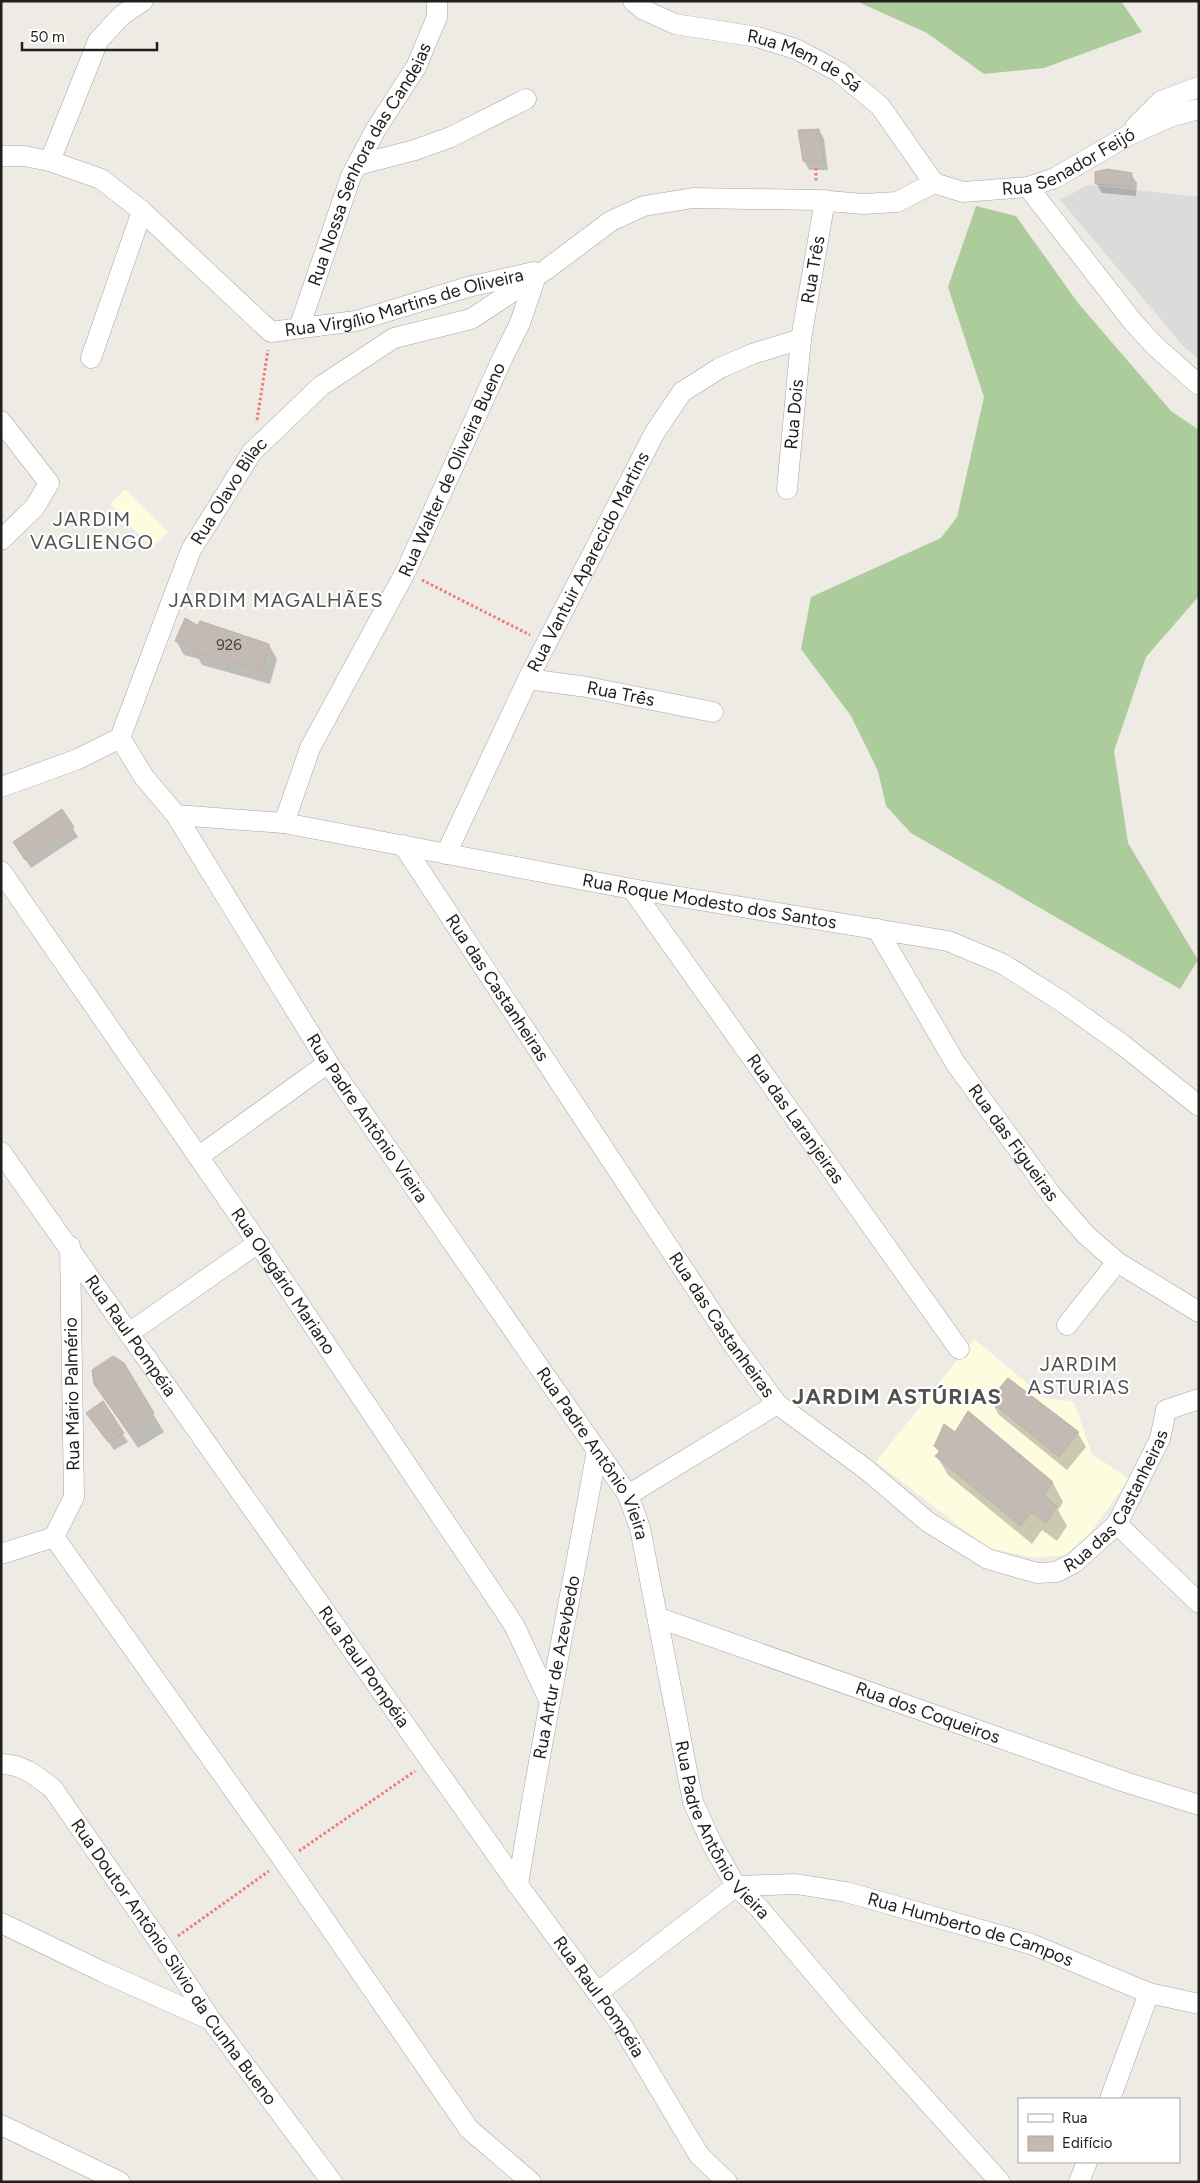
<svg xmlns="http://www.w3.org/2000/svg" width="1200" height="2183" viewBox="0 0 1200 2183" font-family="Figtree,sans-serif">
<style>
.residential{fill:#dcdbdb}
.education{fill:#fdfcdf}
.forest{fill:#accc9b}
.shadow{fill:#0003}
.building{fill:#c3bab4;stroke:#bfb1a8}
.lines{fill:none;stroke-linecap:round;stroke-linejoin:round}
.minor-casing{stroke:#a5a5a5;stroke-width:21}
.path{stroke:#f37971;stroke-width:3;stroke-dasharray:2.5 2.5;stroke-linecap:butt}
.minor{stroke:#fff;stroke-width:20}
.labels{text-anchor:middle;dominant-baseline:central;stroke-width:4.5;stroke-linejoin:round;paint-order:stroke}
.number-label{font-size:15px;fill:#474544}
.street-label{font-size:18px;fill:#1e1e1e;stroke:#fff}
.quarter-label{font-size:20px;letter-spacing:1px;fill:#515151;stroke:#fff}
.district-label{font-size:22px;font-weight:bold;letter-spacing:1px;fill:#515151;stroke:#fff}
</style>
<rect width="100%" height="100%" fill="#eeebe4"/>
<!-- residential -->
<path class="residential" d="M1088,185l111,12v162l-14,-11 -125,-148z"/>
<!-- education -->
<path class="education" d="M125,489l43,43 -16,16 -42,-44z
M974,1339l71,59 29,4 18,52 37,25 -38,53 -26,23 -31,3 -46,-10 -112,-86z"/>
<!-- forest -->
<path class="forest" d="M856,1h265l21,31 -98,36 -60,6 -57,-41z
M976,206l40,10 62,87 93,108 28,19v166l-53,61 -32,94 14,92 70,117 -18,29 -269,-156 -25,-27 -8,-35 -27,-55 -50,-67 10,-52 130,-59 16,-21 27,-120 -36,-110z"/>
<!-- shadow -->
<path class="shadow" d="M819,130l5,9 4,31h-19l-5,-10z
M1131,174l6,9 -1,13 -34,-3 -6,-10z
M198,626l71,19 8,14 -7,25 -68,-19 -3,-6 -15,-4 -8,-14z
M62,811l16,26 -47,31 -11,-17z
M123,1364l41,68 -26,16 -43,-64z
M991,1401l87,32 8,14 -19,23 -68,-55z
M102,1403l26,39 -14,8 -26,-37z
M968,1413l85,70 10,19 -5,8 9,16 -10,15 -15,-11 -10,14 -84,-69 -11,-19 3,-2 -5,-8 20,-12z"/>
<!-- building -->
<path class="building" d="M819,129l5,33 -21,-1 -5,-31z
M1107,169l25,4 -1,14 -36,-3v-12z
M185,618l12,7 3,-4 69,23 -7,26 -69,-19 1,-4 -19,-6z
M62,809l12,18 -49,33 -12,-18z
M113,1356l11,7 30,50 -28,16 -32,-45 -2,-14z
M1008,1378l71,54 -20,25 -70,-57z
M103,1401l21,32 -16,9 -22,-29z
M968,1411l85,71 -9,13 13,11 -11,17 -15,-11 -10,14 -86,-70 5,-5 -6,-5 10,-22 11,8z"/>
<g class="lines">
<!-- minor casing -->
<g class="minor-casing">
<g id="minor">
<path id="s1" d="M633,1l11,9 31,14 82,13 39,12 43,23 41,34 54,77"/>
<path d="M1135,127l26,-26 38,-14"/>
<path id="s2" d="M1,156h23l26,5 51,18 41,32 129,121 85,-11 112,-34 66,-15"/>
<path d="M50,161l48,-120 24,-26 21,-14"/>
<path d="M357,165l58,-15 36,-13 75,-38"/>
<path id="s3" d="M934,183l29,9 65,-5 27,-9 72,-42 43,-19 29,-8"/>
<path d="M1028,187l105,135 22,24 44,39"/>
<path id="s4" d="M299,328l52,-152 25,-47 40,-62 21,-50v-16"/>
<path d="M91,358l51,-147"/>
<path d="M1,421l48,62 -14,24 -34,33"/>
<path id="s5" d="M787,489l14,-150 24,-139"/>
<path id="s6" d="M528,679l59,8 126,25"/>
<path id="s7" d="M120,738l24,39 32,38 152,248 300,432 12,33 53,274 20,44 23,40 23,22 94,111 147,163"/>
<path id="s8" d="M1,787l77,-28 42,-21 71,-188 61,-98 69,-66 73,-48 77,-19 76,-50 64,-48 33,-15 49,-8 124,2 46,4 34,-2 37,-19"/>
<path id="s9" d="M176,815l108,8 348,66 316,52 55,23 58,37 62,44 76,61"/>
<path id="s10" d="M284,823l26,-75 96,-177 97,-214 17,-34 16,-47"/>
<path id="s11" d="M403,845l329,498 45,61 90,66 61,52 60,37 49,14 19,-1 18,-9 43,-39 43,-85 6,-29 33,-11"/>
<path id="s12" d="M446,854l82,-175 127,-247 27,-40 38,-24 32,-14 49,-15"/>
<path id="s13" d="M1,871l257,372 256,382 35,75"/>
<path id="s14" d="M632,889l327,460"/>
<path id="s15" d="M877,929l79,135 97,133 33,38 31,27 82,50"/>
<path id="s16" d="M1,1152l517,733 104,141 77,129 28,27"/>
<path d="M198,1157l130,-94"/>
<path d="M1067,1325l50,-63"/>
<path d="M129,1333l129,-90"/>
<path d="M628,1495l149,-91"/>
<path d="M1117,1524l82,79"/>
<path d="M54,1537l230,324 185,268 62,53"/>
<path d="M54,1537l20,-40 -4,-251"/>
<path d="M1,1554l53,-17"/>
<path id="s17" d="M659,1618l466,164 74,23"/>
<path id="s18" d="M1,1764c21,0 36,12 52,25l110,158 48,73 121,162"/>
<path id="s19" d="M518,1885c23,-146 53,-290 79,-435"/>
<path d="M1,1923l102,49 108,48"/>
<path id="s20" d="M597,1993l139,-107 60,-2 50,8 185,52 118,49 50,11"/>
<path d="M1110,2099l39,-106"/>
<path d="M1,2125l119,57"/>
<path d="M1079,2182l8,-20"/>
</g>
</g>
<!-- path -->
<path class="path" d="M816,168v13
M257,420l11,-70
M422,580l108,55
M299,1851l116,-80
M178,1936l91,-65"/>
<!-- minor -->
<use href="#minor" class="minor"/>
</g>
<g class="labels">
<!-- number labels -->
<g class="number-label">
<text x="229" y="645">926</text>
</g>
<!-- street labels -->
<g class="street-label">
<text stroke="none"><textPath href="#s1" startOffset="184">Rua Mem de Sá</textPath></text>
<text stroke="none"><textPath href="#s3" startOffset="142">Rua Senador Feijó</textPath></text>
<text stroke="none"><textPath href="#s4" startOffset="179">Rua Nossa Senhora das Candeias</textPath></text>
<text stroke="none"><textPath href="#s5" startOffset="221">Rua Três</textPath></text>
<text stroke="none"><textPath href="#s2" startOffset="469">Rua Virgílio Martins de Oliveira</textPath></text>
<text stroke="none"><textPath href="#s5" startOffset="75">Rua Dois</textPath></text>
<text stroke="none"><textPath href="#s10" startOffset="392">Rua Walter de Oliveira Bueno</textPath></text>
<text stroke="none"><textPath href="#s8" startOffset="400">Rua Olavo Bilac</textPath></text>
<text stroke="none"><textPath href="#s12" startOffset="325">Rua Vantuir Aparecido Martins</textPath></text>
<text stroke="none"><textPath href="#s6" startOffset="94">Rua Três</textPath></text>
<text stroke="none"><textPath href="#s9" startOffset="541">Rua Roque Modesto dos Santos</textPath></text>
<text stroke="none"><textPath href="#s11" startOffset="171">Rua das Castanheiras</textPath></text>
<text stroke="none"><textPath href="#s7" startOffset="454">Rua Padre Antônio Vieira</textPath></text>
<text stroke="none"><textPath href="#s14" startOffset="282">Rua das Laranjeiras</textPath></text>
<text stroke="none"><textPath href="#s15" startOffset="254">Rua das Figueiras</textPath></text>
<text stroke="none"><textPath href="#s13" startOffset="498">Rua Olegário Mariano</textPath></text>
<text stroke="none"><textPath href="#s11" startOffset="576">Rua das Castanheiras</textPath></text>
<text stroke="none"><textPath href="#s16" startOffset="225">Rua Raul Pompéia</textPath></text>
<text transform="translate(72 1394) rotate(-91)">Rua Mário Palmério</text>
<text stroke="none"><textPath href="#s7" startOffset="859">Rua Padre Antônio Vieira</textPath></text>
<text stroke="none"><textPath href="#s11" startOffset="1101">Rua das Castanheiras</textPath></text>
<text stroke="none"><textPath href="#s16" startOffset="630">Rua Raul Pompéia</textPath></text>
<text stroke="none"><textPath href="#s19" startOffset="221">Rua Artur de Azevbedo</textPath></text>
<text stroke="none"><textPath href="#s17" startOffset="285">Rua dos Coqueiros</textPath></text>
<text stroke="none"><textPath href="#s7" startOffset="1264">Rua Padre Antônio Vieira</textPath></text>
<text stroke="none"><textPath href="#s20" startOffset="416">Rua Humberto de Campos</textPath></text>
<text stroke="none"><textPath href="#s18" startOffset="270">Rua Doutor Antônio Silvio da Cunha Bueno</textPath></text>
<text stroke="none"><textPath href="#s16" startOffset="1035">Rua Raul Pompéia</textPath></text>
</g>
<!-- quarter labels -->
<g class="quarter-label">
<text x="92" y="519">JARDIM<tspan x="92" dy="23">VAGLIENGO</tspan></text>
<text x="276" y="600">JARDIM MAGALHÃES</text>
<text x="1079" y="1364">JARDIM<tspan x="1079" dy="23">ASTURIAS</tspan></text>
</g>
<!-- district labels -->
<g class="district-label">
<text x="897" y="1396">JARDIM ASTÚRIAS</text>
</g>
</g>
<!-- border -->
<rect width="1200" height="2183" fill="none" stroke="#1e1e1e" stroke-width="5"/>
<!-- legend -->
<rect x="1018" y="2098" width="162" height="65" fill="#ffffff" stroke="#a5a5a5"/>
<rect x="1028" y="2114" width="25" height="8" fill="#ffffff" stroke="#a5a5a5"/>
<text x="1062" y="2123" font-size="15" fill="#1e1e1e">Rua</text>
<rect x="1028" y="2136" width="25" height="15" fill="#c3bab4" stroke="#a5a5a5"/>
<text x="1062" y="2148" font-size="15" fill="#1e1e1e">Edifício</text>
<!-- scale -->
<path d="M22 42v8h135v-8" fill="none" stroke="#1e1e1e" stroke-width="2.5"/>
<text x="30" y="42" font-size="15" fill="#1e1e1e" stroke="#ffffff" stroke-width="4" paint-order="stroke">50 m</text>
</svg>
